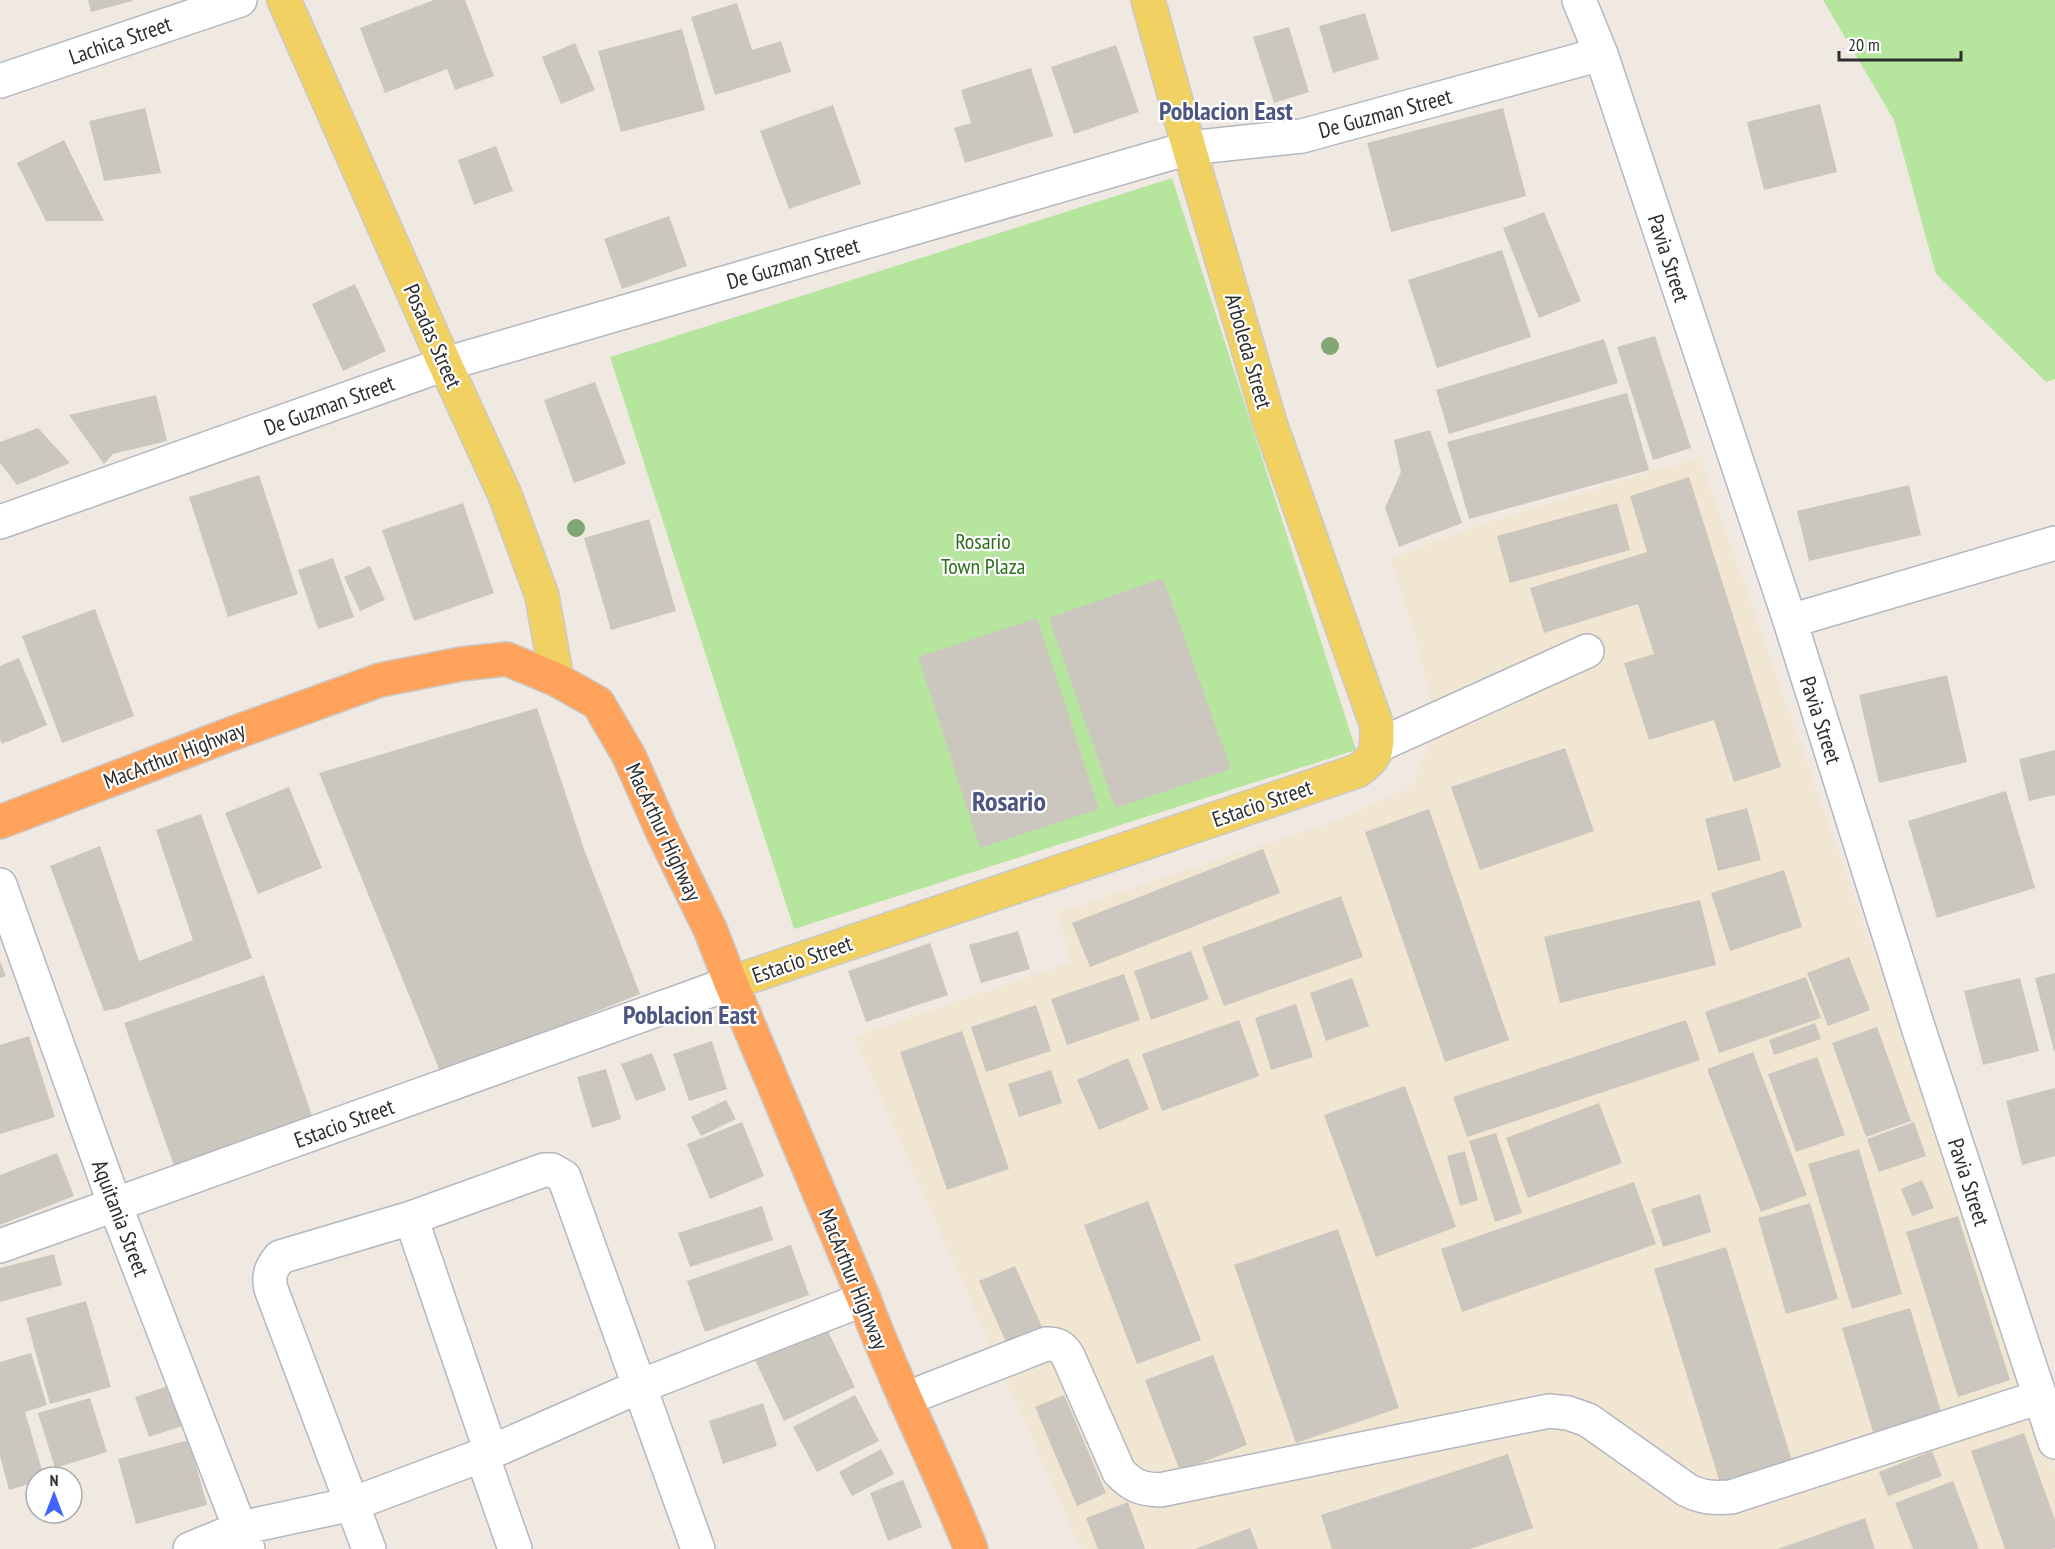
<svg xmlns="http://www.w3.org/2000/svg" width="2055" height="1549" viewBox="0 0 2055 1549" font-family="'PT Sans Narrow',sans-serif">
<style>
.education{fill:#f0e6d1}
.green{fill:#b6e59e}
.building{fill:#cbc7bf}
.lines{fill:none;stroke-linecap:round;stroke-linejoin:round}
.minor-casing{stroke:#b4b7c1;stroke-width:36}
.major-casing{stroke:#c9c9c9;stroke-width:36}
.highway-casing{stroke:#c9c9c9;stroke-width:36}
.minor{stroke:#fff;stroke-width:33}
.major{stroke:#f2d163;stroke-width:33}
.highway{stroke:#ffa35c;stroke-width:33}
.tree{fill:#84a574}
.labels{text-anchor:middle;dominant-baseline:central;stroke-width:4.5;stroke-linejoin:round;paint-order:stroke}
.street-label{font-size:22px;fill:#2e2e2e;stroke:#fff}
.park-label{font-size:22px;fill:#2c6e1b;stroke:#fff}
.quarter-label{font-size:26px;font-weight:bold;fill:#4d5680;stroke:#fff}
.district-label{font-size:28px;font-weight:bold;fill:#4d5680;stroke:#fff}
</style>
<rect width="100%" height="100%" fill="#efe9e1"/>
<!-- education -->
<path class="education" d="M1700,458l355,1011v80h-974l-227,-512 217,-75 -14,-49 275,-91 80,-35 24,-62 -20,-87 -26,-79 72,-28 183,-58z"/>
<!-- green -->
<path class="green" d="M1823,0h232v379l-9,3 -110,-108 -42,-154z
M1172,178l184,572 -562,179 -184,-572z"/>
<!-- building -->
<path class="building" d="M88,0h45v1l-42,11z
M434,0h31l29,76 -39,14 -8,-21 -62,24 -25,-65z
M737,3l15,47 29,-9 10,31 -76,23 -24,-78z
M1365,13l14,46 -46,14 -14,-47z
M1289,27l20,65 -35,11 -21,-66z
M682,29l23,81 -84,22 -23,-81z
M575,43l20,47 -34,14 -19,-47z
M1116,45l23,67 -65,22 -23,-67z
M1031,68l22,68 -88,27 -11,-35 17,-5 -10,-33z
M1820,104l17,68 -73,18 -17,-68z
M833,105l28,79 -72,25 -29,-78z
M145,108l16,65 -57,8 -15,-60z
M1503,108l23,88 -135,36 -24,-89z
M64,140l40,81h-58l-29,-58z
M496,146l17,45 -39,14 -16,-45z
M1544,212l37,89 -42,17 -36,-90z
M669,216l18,50 -65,23 -18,-50z
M1502,250l29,87 -94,31 -29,-88z
M355,284l31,67 -43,20 -31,-67z
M1655,336l36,112 -38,12 -36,-113z
M1604,339l14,44 -169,51 -13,-44z
M595,382l31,82 -52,19 -30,-83z
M1627,393l22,77 -180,49 -22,-77z
M156,395l11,46 -54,13 -9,10 -35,-49z
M38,428l32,35 -53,22 -17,-22v-21z
M1430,430l32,93 -63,24 -14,-39 16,-36 -7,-32z
M259,475l39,119 -70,23 -39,-120z
M1689,477l92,290 -47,15 -20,-62 -65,20 -25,-77 30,-9 -16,-50 -94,29 -14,-45 117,-36 -17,-56z
M1909,485l12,50 -112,26 -12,-50z
M463,503l31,90 -80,28 -32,-91z
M1617,503l13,47 -120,33 -13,-47z
M649,519l27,92 -65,19 -27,-92z
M333,558l21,59 -36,12 -20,-59z
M370,566l15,34 -25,11 -16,-34z
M1163,578l68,191 -116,39 -66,-190z
M95,609l39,107 -72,27 -40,-107z
M1037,618l62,191 -119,39 -62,-191z
M19,658l28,67 -45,19 -2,-4v-74z
M1947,675l20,87 -88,21 -20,-88z
M537,708l47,141 56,145 -199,80 -122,-301z
M1565,748l29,83 -114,39 -29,-83z
M2055,750v45l-26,6 -10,-42z
M289,787l33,81 -64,26 -33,-81z
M2006,791l29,97 -98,30 -29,-97z
M1747,808l14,52 -43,11 -13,-52z
M1429,809l80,231 -64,22 -80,-230z
M201,814l51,144 -137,51 -11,2 -54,-145 50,-20 39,115 54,-21 -37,-110z
M1263,849l17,44 -190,74 -18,-44z
M1784,870l18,57 -72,24 -19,-58z
M1341,896l22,61 -139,49 -22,-59z
M1700,900l16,65 -156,38 -16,-66z
M1018,931l12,38 -49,14 -12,-38z
M930,943l18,52 -82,27 -18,-51z
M1191,951l18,48 -58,21 -17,-49z
M1849,957l21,53 -42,16 -21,-53z
M0,961l6,15 -6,2z
M2055,973v78h-1l-19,-73z
M1124,974l16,46 -73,25 -16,-46z
M264,975l49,144 -139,47 -50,-143z
M1806,977l15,41 -102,35 -14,-41z
M1352,978l17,48 -43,15 -16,-48z
M2020,978l19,73 -56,14 -19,-74z
M1296,1004l17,53 -42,13 -16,-52z
M1036,1005l15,46 -65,21 -15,-45z
M1239,1020l20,56 -97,35 -20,-57z
M1686,1020l14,40 -233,77 -14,-40z
M1815,1023l6,16 -47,16 -5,-15z
M1877,1027l34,94 -45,16 -34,-94z
M962,1031l47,138 -62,21 -47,-138z
M29,1036l26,81 -55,17v-89z
M712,1041l15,48 -38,12 -16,-47z
M1753,1052l54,143 -46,17 -54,-143z
M652,1053l14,37 -30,11 -15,-37z
M1817,1057l28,78 -49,17 -28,-78z
M1128,1058l21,51 -50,21 -22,-50z
M606,1069l15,50 -29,9 -15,-51z
M1051,1070l11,33 -43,14 -11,-33z
M1405,1086l51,141 -80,30 -52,-142z
M2055,1088v68l-33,9 -16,-64z
M726,1100l10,19 -35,17 -10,-19z
M1599,1103l23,60 -94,35 -22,-60z
M742,1122l22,54 -54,23 -23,-55z
M1914,1122l12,34 -47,16 -12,-33z
M1496,1133l26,80 -27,9 -26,-81z
M1859,1149l43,145 -50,15 -44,-145z
M1465,1151l13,49 -18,6 -13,-50z
M57,1153l17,43 -74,29v-50z
M1922,1180l12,28 -22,8 -11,-27z
M1634,1182l22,62 -194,68 -21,-63z
M1700,1194l11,38 -48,15 -12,-38z
M1148,1201l53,139 -64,24 -53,-139z
M1810,1203l28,96 -52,15 -28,-96z
M762,1206l11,34 -83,27 -12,-34z
M1958,1216l52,164 -52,17 -52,-165z
M1338,1229l61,179 -103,35 -62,-178z
M791,1245l18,50 -104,37 -18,-51z
M1726,1247l67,217 -72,22 -67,-217z
M54,1254l8,31 -62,17v-34z
M1015,1266l27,61 -36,15 -27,-61z
M86,1301l25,86 -61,17 -24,-86z
M1910,1308l32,107 -68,20 -32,-107z
M825,1325l30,62 -71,34 -30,-63z
M31,1353l16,52 -22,7 19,65h-8v5l-27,8 -9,-34v-94z
M1213,1355l34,90 -67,26 -35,-91z
M174,1384l14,40 -39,13 -14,-40z
M855,1395l24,46 -62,31 -24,-45z
M1064,1395l42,98 -29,13 -42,-99z
M90,1398l17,54 -52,16 -17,-55z
M763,1403l14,43 -54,18 -14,-43z
M2024,1433l31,87v28l-4,1h-46l-34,-98z
M189,1440l18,65 -71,19 -18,-65z
M881,1449l13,25 -42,22 -13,-24z
M1932,1451l10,25 -54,20 -9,-24z
M1508,1454l25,74 -63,21h-138l-11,-34z
M903,1480l19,47 -34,14 -18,-48z
M1953,1481l26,68h-66l-18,-46z
M1128,1502l17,47h-47l-12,-31z
M1865,1518l10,31h-97z
M1250,1528l8,21h-63z"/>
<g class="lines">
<!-- minor casing -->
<g class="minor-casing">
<path id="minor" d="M1579,0l22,54 189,567 129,409 136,412
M0,81l240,-81
M0,522l445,-158 744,-216 113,-12 299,-82
M1790,621l265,-78
M1377,746l210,-95
M0,885l115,320 133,344
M411,1218l80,234
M0,1246l731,-263
M905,1399l141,-55c11,0 16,2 22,12l51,116c14,14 21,17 41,18l389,-79 19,2 20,7 99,70c16,8 26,8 44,7l309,-100
M482,1455l33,94
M190,1549l51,-21 111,-24 139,-52 147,-65 226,-88
M369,1549l-98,-260c-3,-14 0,-21 9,-32l131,-39 133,-48h8l12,7 134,372"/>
</g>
<!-- major casing -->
<g class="major-casing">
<path id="major" d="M284,0l161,364 60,131 37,101 15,84
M731,983l626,-212c21,-14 20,-20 20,-45l-107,-303 -81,-275 -41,-148"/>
</g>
<!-- highway casing -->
<g class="highway-casing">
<path id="highway" d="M0,822l231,-88 149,-54 81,-16 46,-5 50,21 41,23 31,53 34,77 47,96 21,54 133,316c31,85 74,166 107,250"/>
</g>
<!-- minor -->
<use href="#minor" class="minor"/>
<!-- major -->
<use href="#major" class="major"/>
<!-- highway -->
<use href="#highway" class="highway"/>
</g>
<!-- trees -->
<g class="tree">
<circle cx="1330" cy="346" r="9"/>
<circle cx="576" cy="528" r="9"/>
</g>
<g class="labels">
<!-- street labels -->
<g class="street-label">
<text transform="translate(120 40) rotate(-19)">Lachica Street</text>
<text transform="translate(1385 113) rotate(-15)">De Guzman Street</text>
<text transform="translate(1669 258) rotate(72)">Pavia Street</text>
<text transform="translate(793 263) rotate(-16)">De Guzman Street</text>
<text transform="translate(433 336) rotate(66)">Posadas Street</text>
<text transform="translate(1249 351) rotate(74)">Arboleda Street</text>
<text transform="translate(329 405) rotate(-20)">De Guzman Street</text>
<text transform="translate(1821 720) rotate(72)">Pavia Street</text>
<text transform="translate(174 755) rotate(-21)">MacArthur Highway</text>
<text transform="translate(1262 803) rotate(-19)">Estacio Street</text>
<text transform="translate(664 832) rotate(65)">MacArthur Highway</text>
<text transform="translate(802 959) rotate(-19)">Estacio Street</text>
<text transform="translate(344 1123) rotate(-20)">Estacio Street</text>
<text transform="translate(1969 1182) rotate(72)">Pavia Street</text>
<text transform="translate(121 1218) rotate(69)">Aquitania Street</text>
<text transform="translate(854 1279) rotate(68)">MacArthur Highway</text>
</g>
<!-- park labels -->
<g class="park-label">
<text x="983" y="541">Rosario<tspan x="983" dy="25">Town Plaza</tspan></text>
</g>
<!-- quarter labels -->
<g class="quarter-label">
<text x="1226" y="110">Poblacion East</text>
<text x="690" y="1014">Poblacion East</text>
</g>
<!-- district labels -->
<g class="district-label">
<text x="1009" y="800">Rosario</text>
</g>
</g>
<!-- north arrow -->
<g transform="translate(54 1495)"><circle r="28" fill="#ffffff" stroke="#ababab" stroke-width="1.5"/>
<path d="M0-4.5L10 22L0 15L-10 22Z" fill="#4264fb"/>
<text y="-9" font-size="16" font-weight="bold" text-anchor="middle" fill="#2e2e2e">N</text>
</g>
<!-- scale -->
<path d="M1839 51v9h122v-9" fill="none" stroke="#2e2e2e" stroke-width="3"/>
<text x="1848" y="51" font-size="18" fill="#2e2e2e" stroke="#ffffff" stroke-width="4.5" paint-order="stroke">20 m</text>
</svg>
